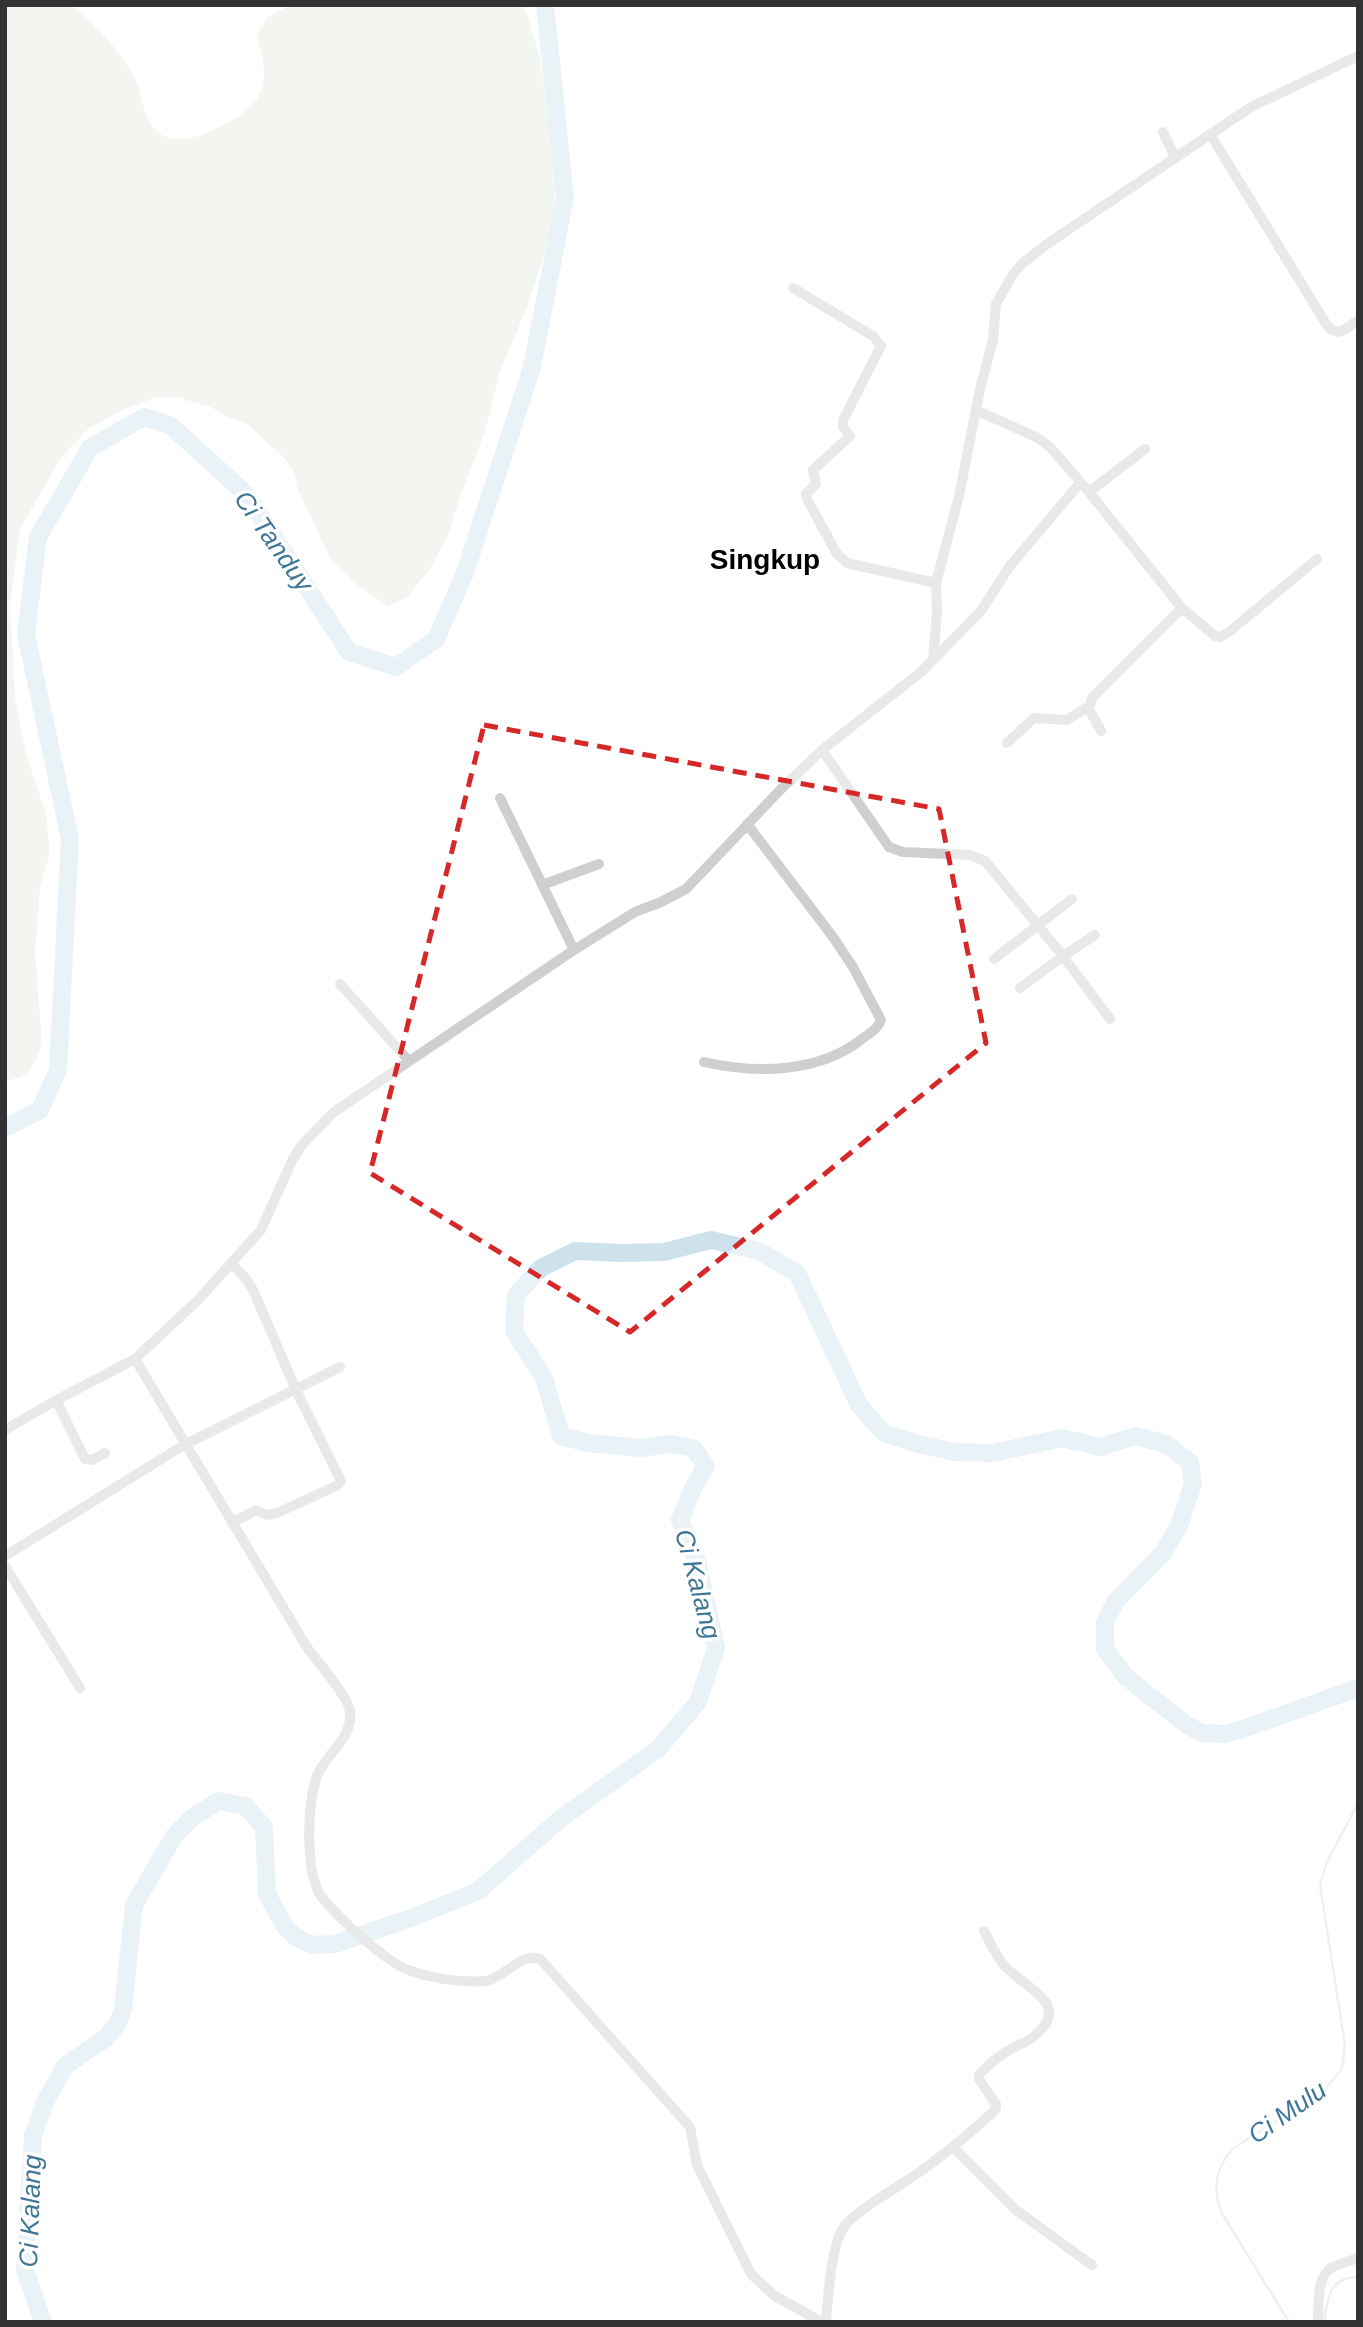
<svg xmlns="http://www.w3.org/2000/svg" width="1363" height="2327" viewBox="0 0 1363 2327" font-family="Arial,sans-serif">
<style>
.green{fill:#e5ebde}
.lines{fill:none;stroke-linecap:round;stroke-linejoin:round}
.stream{stroke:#cee2ee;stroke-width:2.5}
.river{stroke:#cee2ee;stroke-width:18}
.minor{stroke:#cfcfcf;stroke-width:10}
.marked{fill:none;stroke:#d62828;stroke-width:5;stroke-dasharray:14 9;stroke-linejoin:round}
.labels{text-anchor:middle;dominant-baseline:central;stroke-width:7;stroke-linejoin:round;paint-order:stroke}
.water-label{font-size:26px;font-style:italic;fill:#3e7696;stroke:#fff}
.quarter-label{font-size:28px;font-weight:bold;fill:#000;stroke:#fff}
</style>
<rect width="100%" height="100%" fill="#fff"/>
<!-- green -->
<path class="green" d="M5,5h67c23,22 50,45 63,74 7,15 7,32 16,46 21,30 65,5 88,-9 34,-23 26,-47 18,-81l10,-17 23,-13h234l16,53 8,55 7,78 -3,38 -23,73 -29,70 -14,57 -27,70 -10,35 -19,35 -24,29 -18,8 -30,-20 -27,-26 -32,-68 -4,-18 -10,-15 -39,-36 -19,-6 -16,-10 -35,-10h-19l-35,13 -34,19 -27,29 -41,71 -10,77 5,93 11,56 20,58 4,39 -10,37 -5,62 7,92 -6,18 -10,14 -19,6 -2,-1z"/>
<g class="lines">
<!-- stream -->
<path class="stream" d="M1289,2322l-66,-107c-11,-23 -8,-45 8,-65l96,-63 15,-18 3,-24 -25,-160 7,-23 31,-59
M1324,2322c4,-24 4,-44 34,-45"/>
<!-- river -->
<path class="river" d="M5,1123l4,3 31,-16 18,-40 12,-231 -44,-205 12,-97 52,-89 54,-31 26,8 76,69 103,158 47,15 40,-28 29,-66 67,-206 33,-170 -20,-192
M43,2322l-18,-52 8,-134 12,-34 20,-36 42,-29 11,-14 5,-14 11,-104 40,-69 18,-18 26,-17 27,5 19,21 3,67 18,33 12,11 16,7 22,-1 76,-26 67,-27 82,-72 98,-70 40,-47 18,-54 -18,-83 -18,-45 14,-34 12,-20 -13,-18 -22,-4 -31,4 -52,-5 -27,-7 -17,-58 -30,-47 2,-36 25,-27 34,-17 46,2 43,-1 47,-12 48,11 38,22 62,132 25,28 34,11 37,8 38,1 69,-15 38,9 36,-11 30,8 24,18 3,22 -14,42 -16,27 -48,49 -10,21v26l22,29 60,47 15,8 21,1 17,-4 118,-42"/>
<!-- minor -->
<path class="minor" d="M1163,132l12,25
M1210,134l118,193c11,11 20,0 30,-7
M793,288l80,48 8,10 -38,74v7l7,9 -37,34 3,14 -10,10 2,7 29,53 10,9 89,20
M976,410l60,27 14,10 39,45 93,116 33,28 5,1 9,-5 88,-73
M1089,492l56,-43
M933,660l48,-49 28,-44 71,-84
M1101,731l-12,-22 3,-11 90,-90
M1007,743l27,-25 33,2 22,-14
M822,750l67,97 14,5 67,3 15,6 78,95 -43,32
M500,798l74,152
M542,885l57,-21
M1095,935l-32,21 47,63
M994,959l78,-60
M340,984l69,77
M704,1062c52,12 115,11 158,-23 8,-6 16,-10 19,-19l-28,-53 -20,-30 -86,-113
M232,1264l15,16 7,12 42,98 45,91 -3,4 -61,28 -10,2 -11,-5 -24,13
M135,1359l173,290c11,14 39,46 42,62 4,26 -25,44 -33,65 -10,27 -13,102 7,124 17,20 59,59 82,69 22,9 55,14 79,12 18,-2 40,-32 56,-21l149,167 7,38 54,109 24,22 47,26
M56,1400l29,59 7,1 13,-7
M5,1430l46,-27 84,-44 63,-59 63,-70 30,-67 9,-16 34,-35 240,-162 61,-38 26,-10 25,-13 96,-101 40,-38 99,-78 12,-12 4,-48 -1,-29 23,-87 21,-107 13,-49 3,-36 17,-30 10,-11 24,-19 204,-137 107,-51
M5,1556l179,-111 156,-78
M5,1566l75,122
M953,2147l63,63 76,55
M826,2322c2,-24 5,-77 18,-95 12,-17 55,-40 74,-54 26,-18 51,-39 75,-61l3,-4v-4l-17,-25v-4c9,-10 22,-21 34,-27 7,-4 14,-6 20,-11 43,-33 -12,-50 -30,-73 -8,-10 -13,-22 -19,-33
M1318,2322c1,-15 -2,-45 13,-54 8,-4 18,-7 27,-10"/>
</g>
<!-- marked area -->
<path d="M0 0H1363V2327H0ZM484,725l455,84 47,234 -356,289 -260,-159z" fill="#fff" fill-opacity=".55" fill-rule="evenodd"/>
<path class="marked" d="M484,725l455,84 47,234 -356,289 -260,-159z"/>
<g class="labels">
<!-- water labels -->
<g class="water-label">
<text transform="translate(274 541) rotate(55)">Ci Tanduy</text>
<text transform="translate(698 1584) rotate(75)">Ci Kalang</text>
<text transform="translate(1287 2112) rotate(-35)">Ci Mulu</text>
<text transform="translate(30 2211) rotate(-88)">Ci Kalang</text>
</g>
<!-- quarter labels -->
<g class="quarter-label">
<text x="765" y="559">Singkup</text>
</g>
</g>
<!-- border -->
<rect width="1363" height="2327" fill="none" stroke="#323232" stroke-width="14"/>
</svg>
